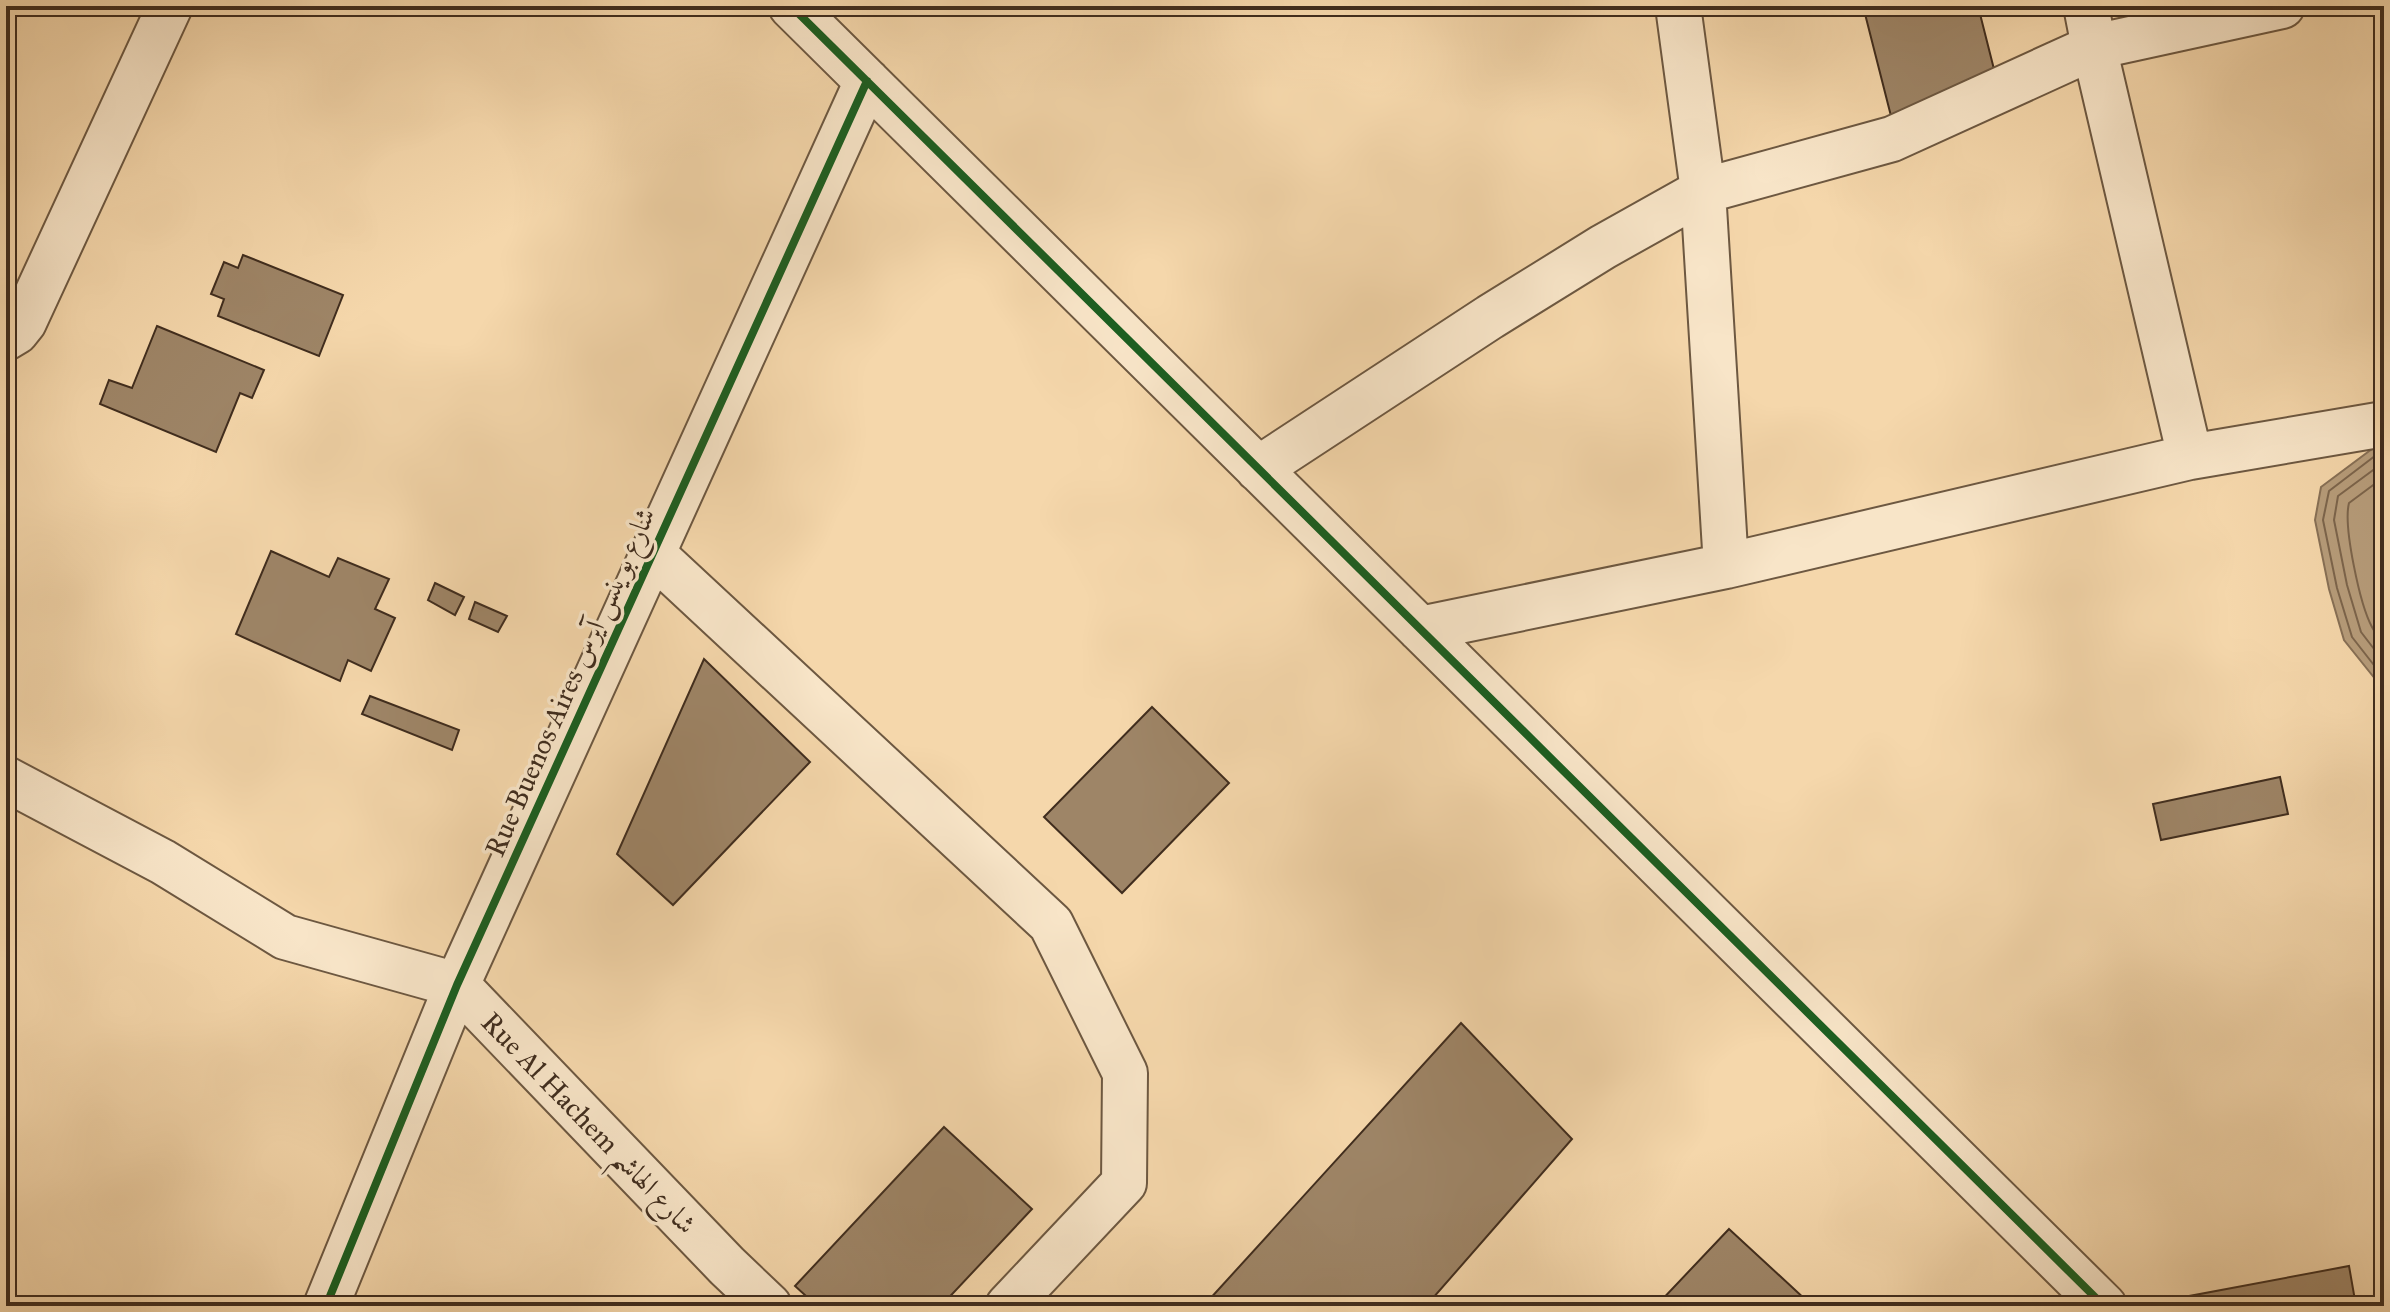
<svg xmlns="http://www.w3.org/2000/svg" width="2390" height="1312" viewBox="0 0 2390 1312" font-family="'IM FELL Great Primer',Amiri,serif">
<style>
.water{fill:#b79d7b;stroke:#877056;stroke-width:2}
.lines{fill:none;stroke-linecap:round;stroke-linejoin:round}
.shore{stroke:#7c654c;stroke-width:2}
.building{fill:#9e8567;stroke:#402d1e;stroke-width:2}
.minor-casing{stroke:#6d5841;stroke-width:48}
.minor{stroke:#f8e5c8;stroke-width:44}
.cycleway-casing{stroke:#f8e5c8;stroke-width:13}
.cycleway{stroke:#1b5e20;stroke-width:8}
.labels{text-anchor:middle;dominant-baseline:central;stroke-width:7;stroke-linejoin:round;paint-order:stroke}
.street-label{font-size:28px;fill:#402d1e;stroke:#f8e5c8}
</style>
<rect width="100%" height="100%" fill="#f5d7ab"/>
<filter id="stains"><feTurbulence type="fractalNoise" baseFrequency=".0025" numOctaves="4"/><feColorMatrix values="0 0 0 0 .2 0 0 0 0 .09 0 0 0 0 .02 0 0 0 .5 -.17"/></filter>
<radialGradient id="worn" r=".72"><stop offset=".6" stop-color="#630" stop-opacity="0"/><stop offset="1" stop-color="#630" stop-opacity=".3"/></radialGradient>
<!-- water -->
<path class="water" d="M2384,440v250l-40,-50 -15,-51 -14,-69 6,-33z"/>
<g class="lines">
<!-- shore -->
<path class="shore" d="M2384,449l-55,42 -6,29 14,68 15,49 32,41
M2384,462l-46,34 -4,24 13,65 14,47 23,30
M2384,477l-35,26c-6,23 11,102 23,124 3,6 8,11 12,15"/>
</g>
<!-- building -->
<path class="building" d="M1863,6h115l21,83 -108,27z
M243,255l100,40 -24,61 -101,-40 6,-17 -13,-5 13,-32 14,6z
M157,326l107,44 -12,28 -12,-5 -24,59 -116,-48 9,-24 23,8z
M271,551l58,26 9,-19 51,21 -14,30 20,9 -24,53 -23,-11 -8,21 -104,-47z
M435,583l29,14 -9,18 -27,-15z
M475,602l32,14 -9,16 -29,-13z
M704,659l106,103 -137,143 -56,-51z
M370,696l89,34 -7,20 -90,-36z
M1152,707l77,76 -107,110 -78,-76z
M2280,777l8,37 -127,26 -8,-36z
M1461,1023l111,116 -146,167h-212l-6,-5z
M944,1127l88,82 -91,97h-124l-22,-20z
M1729,1229l78,72 -5,5h-146z
M2349,1266l7,40h-164l-8,-9z"/>
<g class="lines">
<!-- minor casing -->
<g class="minor-casing">
<path id="minor" d="M791,6l1313,1300
M1678,6l25,185 23,375
M2086,6l8,41 96,410
M6,338l10,-6 8,-10 146,-316
M1258,469l232,-152 113,-70 100,-56 189,-52 202,-92 188,-41
M653,554l398,370 74,149 -1,110 -116,123
M1420,629l306,-63 464,-109 194,-33
M6,779l157,83 122,75 172,48 270,281 42,40
M326,1306l131,-321 410,-904"/>
</g>
<!-- minor -->
<use href="#minor" class="minor"/>
<!-- cycleway casing -->
<g class="cycleway-casing">
<path id="cycleway" d="M791,6l1313,1300
M326,1306l131,-321 410,-904"/>
</g>
<!-- cycleway -->
<use href="#cycleway" class="cycleway"/>
</g>
<g class="labels">
<!-- street labels -->
<g class="street-label">
<text transform="translate(570 682) rotate(-66)">Rue Buenos Aires شارع بوينس آيرس</text>
<text transform="translate(589 1123) rotate(46)">Rue Al Hachem شارع الهاشم</text>
</g>
</g>
<!-- margin -->
<rect width="2390" height="1312" fill="none" stroke="#f5d7ab" stroke-width="32"/>
<rect x="8" y="8" width="2374" height="1296" fill="none" stroke="#402d1e" stroke-width="4"/>
<rect x="16" y="16" width="2358" height="1280" fill="none" stroke="#402d1e" stroke-width="2"/>
<rect width="100%" height="100%" filter="url(#stains)"/>
<rect width="100%" height="100%" fill="url(#worn)"/>
</svg>
